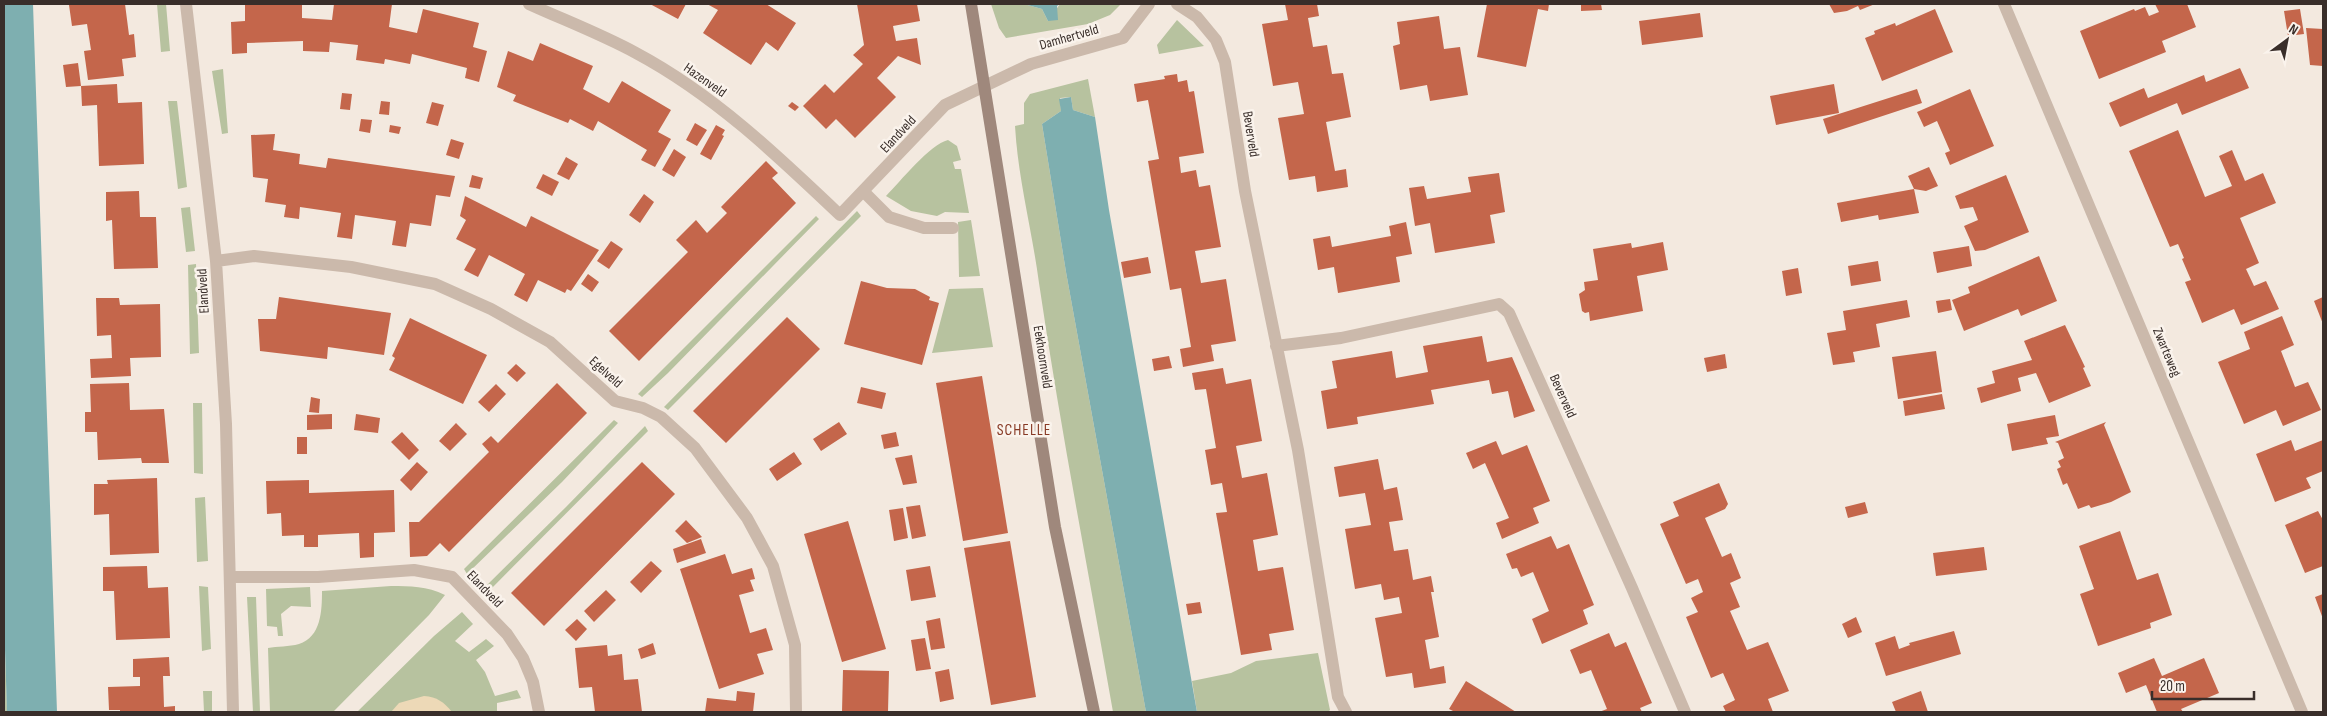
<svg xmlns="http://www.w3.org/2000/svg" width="2327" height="716" viewBox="0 0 2327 716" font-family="'Sofia Sans Condensed',sans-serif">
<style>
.green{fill:#b7c29f}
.sand{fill:#edd9b7}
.water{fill:#7eafb0}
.building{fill:#c4664b}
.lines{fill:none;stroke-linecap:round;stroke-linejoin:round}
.street{stroke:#cbb9ab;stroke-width:12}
.secondary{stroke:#9f887c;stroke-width:12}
.labels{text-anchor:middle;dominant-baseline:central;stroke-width:5;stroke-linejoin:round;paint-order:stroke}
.street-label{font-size:14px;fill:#392e2a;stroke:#faf3ec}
.quarter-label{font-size:16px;letter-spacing:1px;fill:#873924;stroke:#faf3ec}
</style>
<rect width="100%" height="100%" fill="#f3e9df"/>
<!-- green -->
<path class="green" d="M157,4h9l4,47 -9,1z
M991,4h33l18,5 6,12 12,-17h61l-11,11 -22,9 -82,14 -7,-10z
M1177,20l27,26 -45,8 -2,-9z
M223,69l5,64 -6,1 -10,-63z
M1088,79l7,38 -22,-7 -2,-13 -11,1 1,13 -19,13 24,148 80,440h-33c-25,-143 -53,-286 -74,-429 -7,-53 -21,-104 -24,-157l9,-2v-21l6,-9z
M168,101h9l10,86 -9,2z
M948,140l9,6 4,14 -8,2 2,7h6l8,44 -24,-1 -8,4 -26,-5 -25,-15c14,-14 44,-52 62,-56z
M190,207l5,44 -9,1 -5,-44z
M857,211l4,5 -193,194 -4,-3z
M816,216l3,3 -151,154 -26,24 -4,-3z
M971,220l9,56 -21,1 -1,-55z
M196,264l3,89 -9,1 -2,-89z
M983,288l10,59 -61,6 17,-64z
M193,403h9l1,71 -9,-1z
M614,420l4,3 -56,59 -95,92 -3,-5z
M645,426l3,5 -161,162 -3,-5 82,-81z
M205,497l3,64 -11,1 -2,-64z
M199,586l9,1 3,62 -9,2z
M391,586c19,0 36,0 54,9l-16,20 -95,96 -64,1 -2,-64c9,-2 21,-1 31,-4 22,-7 23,-33 23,-53z
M310,587l1,20 -20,-1 -10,8 2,22h-5l-1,-9 -10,-1 -1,-37z
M247,597h9l4,115h-7z
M462,612l11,12 -18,17 14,11 17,-13 8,7 -18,14 9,12 10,24 22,-6 4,8 -24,5v9h-140l77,-76z
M4,619l3,93h-3z
M1318,653l12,57 -2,2h-131l-5,-31 39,-8 25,-12z
M203,691h9v21h-8z"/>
<!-- sand -->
<path class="sand" d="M424,696c13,1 20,6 28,16h-61l8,-9z"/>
<!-- water -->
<path class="water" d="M4,4h29l24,708h-50l-3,-93z
M1024,4h36l-3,2 1,14 -10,1 -6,-12z
M1071,97l2,13 22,7 14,93 88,502h-51l-80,-440 -24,-148 19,-13 -2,-12z"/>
<!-- building -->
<path class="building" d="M82,4h43l4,31 5,-1 2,23 -14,2 2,17 -36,4 -4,-29 7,-1 -4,-26 -15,2 -3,-21z
M245,4h57v14l30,2 2,-16h58l-3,23 28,6 6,-24 56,14 -6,24 14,4 -8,31 -14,-4 2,-10 -55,-14 -2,10 -25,-5 -1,5 -28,-4 2,-15 -28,-3 -1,10 -26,-1v-10l-56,2v10l-15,1 -1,-32 14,-1z
M650,4h36l-8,15z
M707,4h59l30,19 -18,28 -12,-9 -15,23 -48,-32 15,-23z
M857,4h60l3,17 -27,5 3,15 21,-3 4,27 -23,-9 -21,22 19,19 -41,41 -19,-19 -10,10 -23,-23 22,-22 9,9 29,-29 -10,-9 11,-10z
M1285,4h32l2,12 -11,2 5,29 14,-2 5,29 11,-1 8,44 -25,5 9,49 11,-2 2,18 -31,5 -2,-16 -26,4 -11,-62 26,-4 -6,-32 -25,4 -11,-62 26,-4z
M1487,4h62l-1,7 -10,-2 -12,58 -49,-10z
M1581,4h20l1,6 -21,1z
M1829,4h46l-15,6 -2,-4 -11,5 -13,2z
M2155,4h32l9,23 -34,14 4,11 -67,27 -19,-48 54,-22 1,2 10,-4 4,9 10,-4z
M1935,9l18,43 -71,29 -17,-43 10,-4 -1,-3 21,-8 1,3z
M2300,9l4,25 -16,2 -4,-25z
M1700,13l3,24 -61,8 -3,-24z
M1439,16l5,33 16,-2 8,48 -38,6 -3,-16 -27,5 -7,-44 7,-2 -3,-22z
M2306,28l17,1v37l-13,-1z
M540,43l53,23 -10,23 26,14 13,-22 49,29 -13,22 13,7 -16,28 -14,-7 6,-10 -49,-29 -5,10 -23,-12 -2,4 -55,-22 3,-6 -19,-8 11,-36 25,10z
M78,63l3,23 36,-2 1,19 24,-1 2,62 -45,2 -2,-61 -15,1 -1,-20 -15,1 -3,-22z
M2240,68l9,20 -67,27 -5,-12 -57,24 -11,-24 35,-15 4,10 56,-23 2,7z
M1177,74l1,8 9,-2 2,12 5,-1 10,62 -25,4 2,16 15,-3 3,17 11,-2 11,62 -26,4 6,32 25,-4 10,62 -25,4 3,16 -31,6 -3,-18 11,-2 -10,-59 -11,2 -22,-129 11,-2 -11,-59 -11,2 -3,-18 31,-5 -1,-3z
M1834,84l5,29 -63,12 -6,-29z
M1917,89l5,14 -94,31 -5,-15z
M1970,89l24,57 -44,19 -5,-12 5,-2 -13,-30 -13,6 -7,-15z
M342,93l10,1 -2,16 -10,-1z
M381,101l9,1 -1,13 -10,-1z
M432,102l12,3 -6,21 -12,-3z
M792,102l7,5 -4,4 -7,-5z
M361,119l11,1 -2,13 -11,-2z
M695,123l12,7 -10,16 -11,-6z
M390,125l11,2 -2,7 -10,-2z
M716,125l9,5 -3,5 2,1 -13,24 -11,-6z
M2178,130l27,67 27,-11 -13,-30 13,-6 13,31 18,-8 13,30 -36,15 19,45 -13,6 8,17 12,-5 13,28 -38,16 -7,-16 -32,14 -17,-41 6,-2 -9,-21 2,-1 -6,-14 -8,3 -41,-96z
M275,134l-2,16 27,4 -1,10 27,4 2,-10 127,18 -5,21 -14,-2 -5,31 -21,-3 -4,24 -14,-2 4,-24 -20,-3 -21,-3 -3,24 -15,-2 4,-24 -41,-6 -1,12 -15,-2 2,-12 -21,-3 3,-23 -15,-2 -2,-42z
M451,139l13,4 -5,16 -13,-4z
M674,149l12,8 -12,20 -12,-7z
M566,157l12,7 -9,16 -12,-6z
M766,161l12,12 -6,5 24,25 -157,158 -30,-30 79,-79 -12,-12 20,-20 11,13 20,-20 -6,-6z
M1929,167l9,19 -12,5 -12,-2 -6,-13z
M1499,173l6,39 -15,3 5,28 -60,10 -5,-30 -15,3 -6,-38 15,-2 3,13 44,-7 -3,-15z
M543,174l16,8 -7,14 -16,-8z
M472,175l11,3 -3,11 -11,-2z
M2006,175l23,57 -44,18 -10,1 -11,-25 14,-6 -5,-13 -13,2 -5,-13z
M1914,189l5,24 -40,7 -1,-5 -37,7 -4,-19z
M139,191l1,26h16l2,51 -44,1 -2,-49 -6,1v-29z
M644,194l10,8 -14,21 -11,-8z
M465,196l61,31 5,-11 68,34 -28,41 -4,-2 -2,4 -27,-13 -11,22 -13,-7 11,-21 -36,-19 -11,22 -14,-7 12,-21 -20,-10 10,-19 -6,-4z
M1406,222l6,32 -16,3 4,25 -62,11 -4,-26 -16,3 -5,-31 17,-3 2,11 59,-11 -2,-10z
M611,241l12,8 -14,20 -12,-8z
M1663,242l5,28 -31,6 6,35 -53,10 -1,-9 -4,1 -3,-2 -3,-17 6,-4 -1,-8 14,-2 -5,-31 38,-6 1,5z
M1969,246l3,20 -35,7 -4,-21z
M2039,256l18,45 -36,15 -3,-7 -54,22 -12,-31 18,-7 -2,-6z
M1148,257l3,16 -27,5 -3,-16z
M1878,261l3,20 -30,5 -3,-20z
M1798,268l4,25 -16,3 -4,-25z
M588,274l11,8 -7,10 -11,-8z
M861,281l26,7 28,1 15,8 -1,3 10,3 -17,62 -78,-21z
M279,297l112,16 -7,42 -56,-8 -1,12 -67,-8 -2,-32h18z
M2323,297v27l-9,-23z
M96,298h23l1,7 40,-1 1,53 -31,1 1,18 -40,2 -1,-19 22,-1 -1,-23 -14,1z
M1950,299l2,11 -14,3 -2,-12z
M1907,300l3,17 -34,7 4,23 -27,5 2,10 -22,3 -6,-32 19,-3 -3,-19z
M2282,316l12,29 -13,6 14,36 13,-5 13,28 -38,16 -7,-16 -32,14 -26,-62 32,-13 -6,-17z
M787,317l33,32 -94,94 -33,-32z
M410,318l77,37 -24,49 -74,-34 6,-12 -3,-2z
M2065,325l20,42 -2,1 8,18 -42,17 -13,-30 -18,5 3,13 -40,12 -4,-15 18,-5 -3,-12 40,-11 -8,-19z
M1482,336l5,26 25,-5 23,54 -21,7 -6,-27 -16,3 -3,-14 -58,10 3,14 -77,13 1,7 -31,5 -6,-38 16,-3 -5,-27 60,-10 4,27 32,-6 -5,-26z
M1936,351l6,41 -44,7 -6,-42z
M1725,354l2,14 -20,4 -3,-14z
M1169,356l3,12 -18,3 -2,-12z
M516,364l10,9 -9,9 -10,-9z
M1223,368l3,16 25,-5 11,62 -26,5 6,32 25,-5 11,62 -25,5 5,31 25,-4 11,63 -25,4 3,16 -31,5 -25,-142 11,-1 -5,-29 -11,2 -6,-35 11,-2 -10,-59 -11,1 -3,-17z
M982,376l26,157 -45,8 -27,-158z
M129,383l1,27 34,-1 5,54h-27l-1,-5 -43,2 -1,-28h-12v-20h6l-1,-28z
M557,383l30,30 -138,139 -9,-9 -13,13 -17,1 -1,-35h10l70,-70 -7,-8 9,-8 7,7z
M496,384l10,10 -17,18 -11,-10z
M861,387l25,6 -4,16 -25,-6z
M1942,394l3,15 -40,7 -2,-15z
M311,397l9,2 -1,14 -10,-1z
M332,414v15l-25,1v-15z
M356,414l24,4 -2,15 -24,-3z
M2055,415l4,21 -13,2 2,6 -36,7 -5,-27z
M839,422l8,12 -26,17 -8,-12z
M2106,422l-2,3 27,67 -20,10 -20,6 -2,-3 -11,4 -11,-26 -4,2 -6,-16 4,-2 -3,-6 6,-3 -6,-15 -3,-1z
M456,423l11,11 -17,17 -11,-10z
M402,432l17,18 -10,10 -18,-18z
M896,432l3,14 -15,3 -3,-14z
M297,437h10v17h-10z
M2291,440l4,11 28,-11v31l-17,7 5,10 -36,14 -19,-48z
M1496,441l6,14 25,-10 23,56 -17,7 6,15 -37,16 -6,-16 13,-5 -24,-55 -12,6 -7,-16z
M794,452l8,12 -25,17 -8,-12z
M912,455l5,28 -14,2 -8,-27z
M1378,459l6,31 13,-3 3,16 3,17 -14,2 5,29 14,-2 5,31 18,-4 3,16h-3l8,45 -14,3 5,29 14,-3 2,17 -32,5 -2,-15 -26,4 -11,-59 27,-5 -3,-16 -15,3 -3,-16 -26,5 -10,-60 26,-4 -6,-32 -26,4 -5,-30z
M417,462l11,10 -17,19 -11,-11z
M642,462l33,32 -131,132 -33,-33z
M157,478l2,75 -49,2 -1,-41 -15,1v-31h14l-1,-4z
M309,480v13l85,-3 1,42 -21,1v24l-14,1 -1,-25 -41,2v12h-14v-12l-22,1 -1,-23 -14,1 -1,-33z
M1719,483l9,21 -3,5 -20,9 17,39 9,-4 10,25 -11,5 10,24 -10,4 17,39 21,-8 21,49 -21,8 5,13h-47l-3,-6 12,-6 -12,-27 -12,5 -25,-61 12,-5 -7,-14 12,-6 -5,-13 -12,5 -26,-60 19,-8 -6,-14z
M1865,502l3,11 -20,5 -3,-11z
M920,505l6,31 -14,3 -6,-32z
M903,508l5,30 -14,3 -5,-31z
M2318,511l5,9v46l-18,7 -20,-48z
M686,520l16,17 -15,6 -12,-12z
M848,521l38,128 -44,13 -38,-128z
M2120,531l17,49 21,-7 14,42 -22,8 1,5 -53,18 -18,-52 14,-5 -15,-43z
M1551,536l6,13 12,-5 25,61 -11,5 5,14 -46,20 -10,-25 17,-8 -16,-39 -12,5 -4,-9 -5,1 -6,-15z
M701,539l5,14 -29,10 -4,-14z
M1010,541l26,156 -45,8 -27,-157z
M1984,547l3,23 -51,6 -3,-23z
M725,554l7,20 20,-6 3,11 -5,1 4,11 -15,4 11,38 16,-5 7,22 -16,4 7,20 -45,15 -39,-120z
M651,561l11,10 -21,22 -11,-11z
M147,566l1,22 20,-1 2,51 -54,2 -2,-49h-11v-24z
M930,566l6,31 -25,4 -5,-31z
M606,590l10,10 -22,22 -10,-11z
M2323,594v25l-8,-22z
M1200,602l2,11 -14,2 -2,-11z
M1856,617l6,15 -14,6 -6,-14z
M940,618l5,30 -14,2 -5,-29z
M577,619l10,10 -11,12 -11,-11z
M1954,631l7,23 -75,22 -11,-33 20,-7 4,13 11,-4 -1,-2z
M1609,633l6,14 11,-5 26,61 -12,5 2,4h-43l8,-3 -16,-39 -11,4 -10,-24z
M925,638l6,31 -15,2 -5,-31z
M653,643l3,11 -15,5 -3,-10z
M607,645l1,11 14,-2 2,26 14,-1 4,33h-47l-3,-25 -13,1 -4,-40z
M169,657l1,19h-7l1,31 11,-1v6h-55v-2h-11l-1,-23 32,-1v-9h-7v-18z
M2154,658l8,18 42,-18 15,35 -38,16 2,3h-26l-11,-27 -20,8 -8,-20z
M949,669l5,30 -14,3 -5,-30z
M843,670l46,1 -1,41h-46z
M1466,681l39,24 11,7h-61l-6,-3z
M737,691l18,2 -2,19h-48l2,-14 29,3z
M1921,691l7,21h-32l-4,-10z"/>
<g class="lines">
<!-- street -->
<path class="street" d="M186,4l30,257 10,163 7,288
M529,4c35,16 72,30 107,49 77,41 141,102 204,162l105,-110 86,-41 92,-26 26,-34
M1177,4l20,13 19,23 9,22 20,129 53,259 40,247 8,15
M2004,4l298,708
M864,192l25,25 35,11h29
M216,261l38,-5 97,11 84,17 56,25 59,33 65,59 28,7 18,9 34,31 52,70 26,48 22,79 1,67
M1276,346l65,-8 158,-34 10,9 123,275 53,124
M231,577h87l96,-7 38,7 55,57 16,24 10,24 6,30"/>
<!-- secondary -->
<path class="secondary" d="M971,4l84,523 39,185"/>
</g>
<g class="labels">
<!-- street labels -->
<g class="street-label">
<text transform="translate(1069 37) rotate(-16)">Damhertveld</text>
<text transform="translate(705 80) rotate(35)">Hazenveld</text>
<text transform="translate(898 134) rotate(-47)">Elandveld</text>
<text transform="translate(1251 134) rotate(81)">Beverveld</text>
<text transform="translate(203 291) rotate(-93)">Elandveld</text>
<text transform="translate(2167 352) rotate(67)">Zwarteweg</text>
<text transform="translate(1043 357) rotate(81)">Eekhoornveld</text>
<text transform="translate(606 372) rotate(42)">Egelveld</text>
<text transform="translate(1563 396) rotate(66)">Beverveld</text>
<text transform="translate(485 589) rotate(46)">Elandveld</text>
</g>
<!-- quarter labels -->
<g class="quarter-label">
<text x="1024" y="430">SCHELLE</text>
</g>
</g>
<!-- border -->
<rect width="2327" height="716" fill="none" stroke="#392e2a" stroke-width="10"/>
<!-- north arrow -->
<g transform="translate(2287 40) rotate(32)" stroke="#faf3ec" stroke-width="4" paint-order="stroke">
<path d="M0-4L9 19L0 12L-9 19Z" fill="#392e2a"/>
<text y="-8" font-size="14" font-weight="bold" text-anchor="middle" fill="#392e2a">N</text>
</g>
<!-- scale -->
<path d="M2152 691v8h102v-8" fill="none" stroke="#392e2a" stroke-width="2.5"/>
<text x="2160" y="691" font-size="15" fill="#392e2a" stroke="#faf3ec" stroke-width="4" paint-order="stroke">20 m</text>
</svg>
